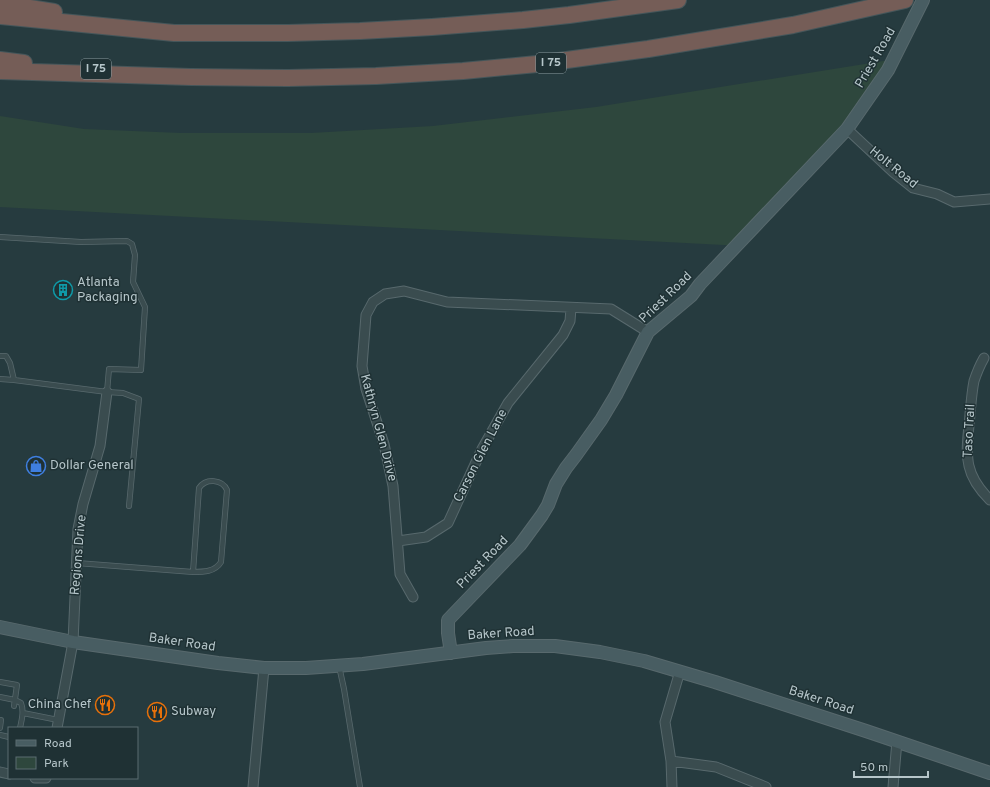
<svg xmlns="http://www.w3.org/2000/svg" width="990" height="787" viewBox="0 0 990 787" font-family="Overpass,sans-serif">
<style>
.green{fill:#2e473d}
.lines{fill:none;stroke-linecap:round;stroke-linejoin:round}
.lane-casing{stroke:#58696d;stroke-width:6}
.street-casing{stroke:#58696d;stroke-width:11}
.secondary-casing{stroke:#58696d;stroke-width:14}
.highway-casing{stroke:#45565a;stroke-width:18}
.lane{stroke:#3a4c4f;stroke-width:4.5}
.street{stroke:#3a4c4f;stroke-width:9}
.secondary{stroke:#485d62;stroke-width:12}
.highway{stroke:#755d57;stroke-width:16}
.labels{text-anchor:middle;dominant-baseline:central;stroke-width:3;stroke-linejoin:round;paint-order:stroke}
.shield{fill:#1f3134;stroke:#89999d;stroke-width:1}
.shield-label{font-size:12px;font-weight:bold;fill:#b6c6ca}
.street-label{font-size:13px;fill:#b6c6ca;stroke:#1f3134}
.poi-label{font-size:13px;fill:#b6c6ca;stroke:#1f3134;text-anchor:start}
</style>
<rect width="100%" height="100%" fill="#263b3f"/>
<!-- green -->
<path class="green" d="M902,58l-159,188 -743,-39v-91l84,13 97,4h130l122,-7 163,-19z"/>
<g class="lines">
<!-- lane casing -->
<g class="lane-casing">
<path id="lane" d="M0,237l81,5 46,-1 5,3 3,11 -2,27 12,25 -4,63 -32,-1 -2,23
M0,356h6l4,7 4,17
M0,379l14,1 93,12 16,1 16,6 -10,107
M77,563l116,9c10,0 22,0 28,-10l6,-72c-5,-11 -21,-12 -28,-2l-6,84
M339,666l5,23 16,98
M0,682l17,3 -3,21
M0,697l15,3 6,3c3,8 1,16 -1,25
M23,713l35,7
M0,728l1,-8
M0,735l9,2"/>
</g>
<!-- street casing -->
<g class="street-casing">
<path id="street" d="M847,129l46,43 20,16 24,6 17,8 36,-3
M984,358c-4,7 -7,14 -10,23 -2,10 -3,22 -4,33 -1,17 -5,36 -1,52 3,14 11,24 21,34
M398,541l28,-4 22,-14 34,-74 26,-46 55,-68 7,-14 1,-13
M413,597l-13,-23 -7,-88 -9,-42 -18,-55 -4,-23 4,-51 7,-13 12,-8 19,-3 43,11 164,7 37,23
M57,728l16,-86 5,-113 5,-25 17,-58 7,-54
M671,761l45,6 50,20
M0,772l9,2
M35,778h11
M253,787l11,-119
M672,787l-1,-26 -6,-39 15,-51
M893,787l4,-46"/>
</g>
<!-- secondary casing -->
<g class="secondary-casing">
<path id="secondary" d="M0,627l73,15 145,21 46,5h42l57,-4 123,-16 27,-2h42l45,6 44,9 71,21 151,49 124,42
M451,653l-3,-20v-13l72,-75 22,-30 6,-10 8,-21 10,-16 10,-13 25,-35 15,-25 32,-63 43,-36 9,-12 147,-155 41,-59 35,-70"/>
</g>
<!-- highway casing -->
<g class="highway-casing">
<path id="highway" d="M0,3l54,9
M0,16l174,17h114l72,-2 72,-4 91,-7 46,-5 109,-15
M0,60l24,3
M0,71l191,6 97,1 88,-2 87,-5 74,-7 111,-15 145,-24 112,-25"/>
</g>
<!-- lane -->
<use href="#lane" class="lane"/>
<!-- street -->
<use href="#street" class="street"/>
<!-- secondary -->
<use href="#secondary" class="secondary"/>
<!-- highway -->
<use href="#highway" class="highway"/>
</g>
<!-- icons -->
<defs>
<g id="building-ring" transform="scale(1)"><circle r="9.5" fill="#1f3134" stroke="#0f9aa8" stroke-width="1.5"/><path d="M-4-6H4V6H1V3H-1V6H-4ZM-2.5-4.3h1.7v1.8h-1.7ZM.8-4.3h1.7v1.8H.8ZM-2.5-1h1.7V.8h-1.7ZM.8-1h1.7V.8H.8Z" fill="#0f9aa8"/></g>
<g id="shop-ring" transform="scale(1)"><circle r="9.5" fill="#1f3134" stroke="#3f7fe0" stroke-width="1.5"/><path d="M-5-2.5h2.3a2.7 3.5 0 0 1 5.4 0H5L5.5 6h-11ZM-1.5-2.5h3a1.5 2.3 0 0 0-3 0Z" fill="#3f7fe0"/></g>
<g id="restaurant-ring" transform="scale(1)"><circle r="9.5" fill="#1f3134" stroke="#e8710a" stroke-width="1.5"/><path d="M-5-6h1v4h1v-4h1v4h1v-4h1v5L-1.5 .5V6h-2V.5L-5-1ZM5-6V6H3V1.5H1.5Q1.5-4 5-6Z" fill="#e8710a"/></g>
</defs>
<g fill-rule="evenodd">
<use href="#building-ring" x="63" y="290"/>
<use href="#shop-ring" x="36" y="466"/>
<use href="#restaurant-ring" x="105" y="705"/>
<use href="#restaurant-ring" x="157" y="712"/>
</g>
<g class="labels">
<!-- shield labels -->
<g class="shield">
<rect x="536" y="53" width="30" height="20" rx="3"/>
<rect x="81" y="59" width="30" height="20" rx="3"/>
</g>
<g class="shield-label">
<text x="551" y="63">I 75</text>
<text x="96" y="69">I 75</text>
</g>
<!-- street labels -->
<g class="street-label">
<text transform="translate(876 58) rotate(-60)">Priest Road</text>
<text transform="translate(893 168) rotate(39)">Holt Road</text>
<text transform="translate(666 298) rotate(-44)">Priest Road</text>
<text transform="translate(378 428) rotate(75)">Kathryn Glen Drive</text>
<text transform="translate(970 431) rotate(-87)">Taso Trail</text>
<text transform="translate(481 456) rotate(-63)">Carson Glen Lane</text>
<text transform="translate(79 555) rotate(-85)">Regions Drive</text>
<text transform="translate(483 563) rotate(-46)">Priest Road</text>
<text transform="translate(501 634) rotate(-4)">Baker Road</text>
<text transform="translate(182 643) rotate(8)">Baker Road</text>
<text transform="translate(821 701) rotate(18)">Baker Road</text>
</g>
<!-- poi labels -->
<g class="poi-label">
<text x="77" y="283">Atlanta<tspan x="77" dy="15">Packaging</tspan></text>
<text x="50" y="466">Dollar General</text>
<text x="91" y="705" text-anchor="end">China Chef</text>
<text x="171" y="712">Subway</text>
</g>
</g>
<!-- legend -->
<rect x="8" y="727" width="130" height="52" fill="#1f3134" stroke="#5b6d70"/>
<rect x="16" y="740" width="20" height="6" fill="#485d62" stroke="#5b6d70"/>
<text x="44" y="747" font-size="12" fill="#b6c6ca">Road</text>
<rect x="16" y="757" width="20" height="12" fill="#2e473d" stroke="#5b6d70"/>
<text x="44" y="767" font-size="12" fill="#b6c6ca">Park</text>
<!-- scale -->
<path d="M854 771v6h74v-6" fill="none" stroke="#b6c6ca" stroke-width="2"/>
<text x="860" y="771" font-size="12" fill="#b6c6ca" stroke="#1f3134" stroke-width="3" paint-order="stroke">50 m</text>
</svg>
